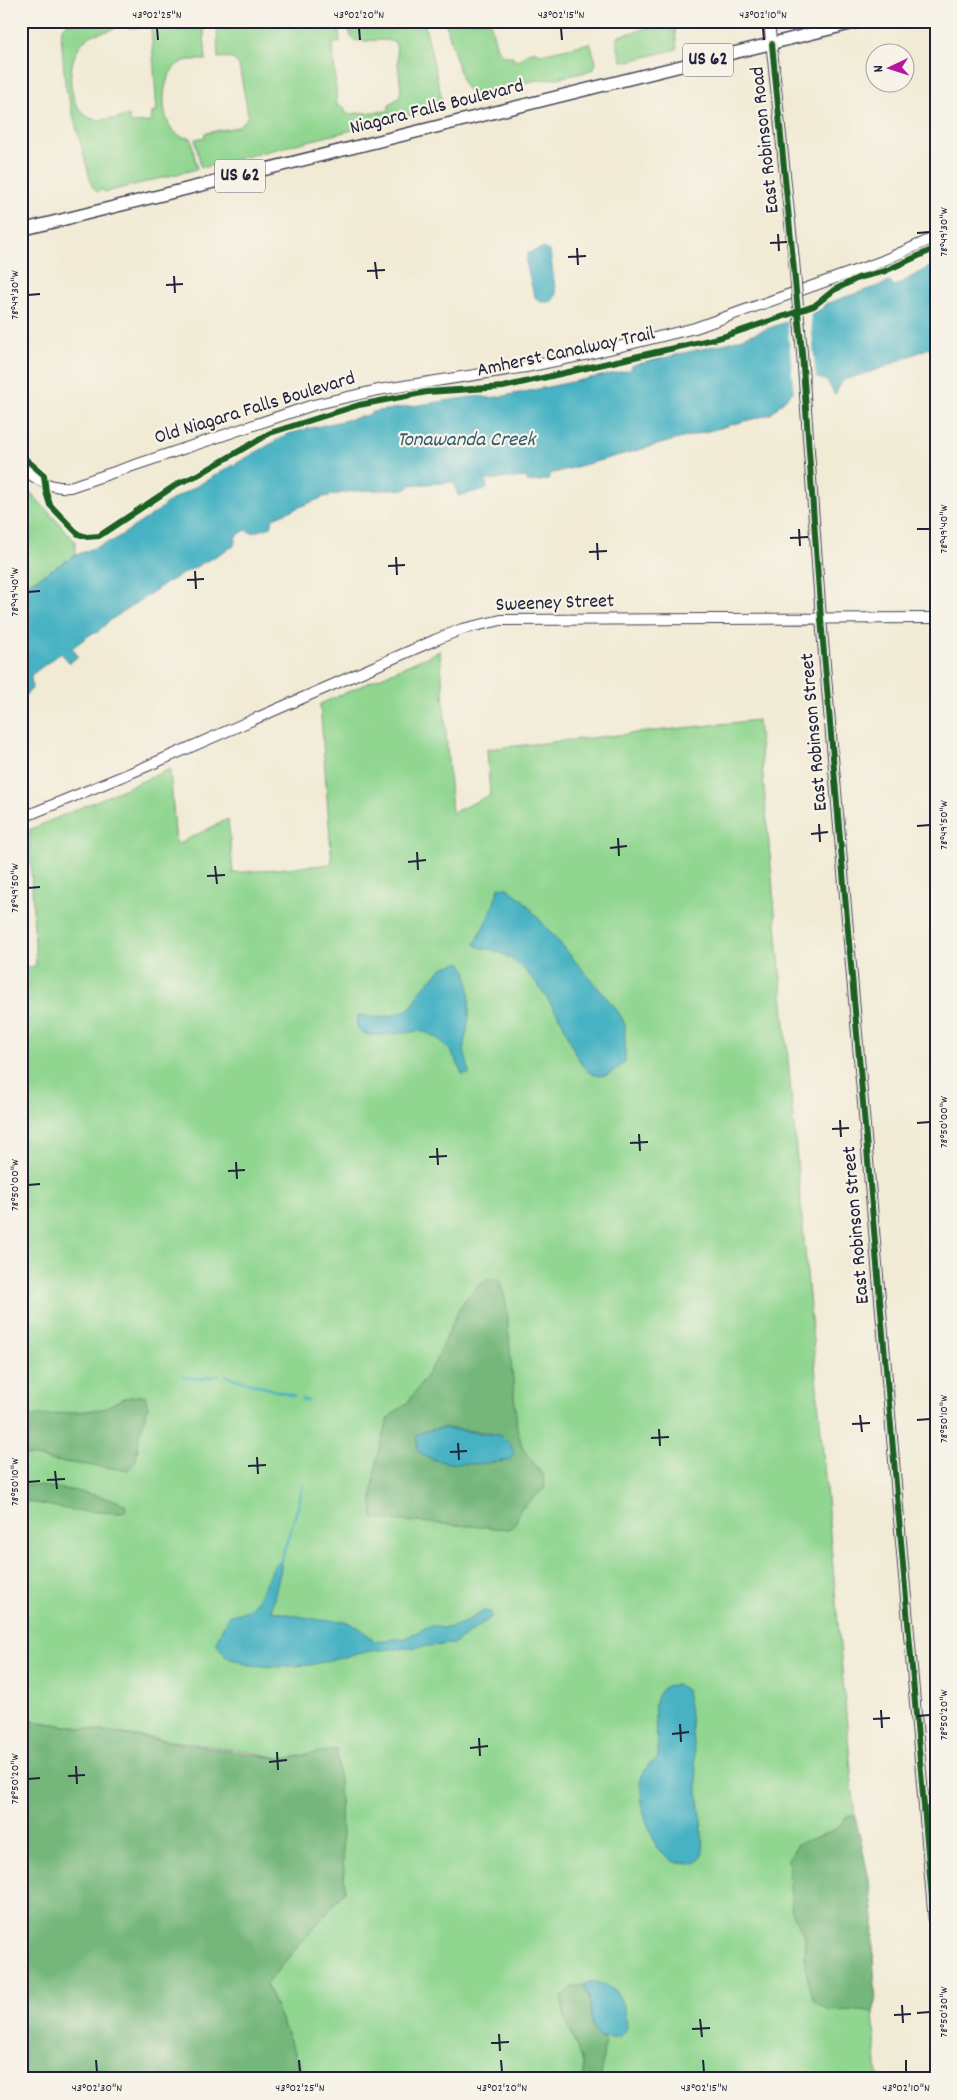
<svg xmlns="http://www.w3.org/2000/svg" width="957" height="2100" viewBox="0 0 957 2100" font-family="Dekko,sans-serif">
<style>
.green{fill:#90d690;stroke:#597c66}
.forest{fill:#74b77a;stroke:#4b6c5a;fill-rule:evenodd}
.water{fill:#46b2c3;stroke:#346a7f}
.pier{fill:#f1ebd5}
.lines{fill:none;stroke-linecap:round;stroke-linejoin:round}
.stream{stroke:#46b2c3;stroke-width:2.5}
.secondary-casing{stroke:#414052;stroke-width:12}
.primary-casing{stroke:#414052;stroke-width:14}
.secondary{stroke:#fff;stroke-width:10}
.primary{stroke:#fff;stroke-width:11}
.secondary-bridge-casing{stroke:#414052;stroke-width:12;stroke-linecap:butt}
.secondary-bridge{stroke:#fff;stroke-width:10}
.cycleway-casing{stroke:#f7f3e8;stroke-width:9}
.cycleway{stroke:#1b5e20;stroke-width:6}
.ticks{fill:none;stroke:#22223b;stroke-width:2}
.labels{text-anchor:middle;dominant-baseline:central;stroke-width:4.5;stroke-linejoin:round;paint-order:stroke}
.shield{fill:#f7f3e8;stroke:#62616f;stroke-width:1}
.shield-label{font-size:19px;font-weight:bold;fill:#22223b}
.street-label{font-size:20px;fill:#22223b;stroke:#f7f3e8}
.water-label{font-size:21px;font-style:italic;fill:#305c71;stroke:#f7f3e8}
.neatline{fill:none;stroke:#22223b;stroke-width:2}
.ticks-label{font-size:12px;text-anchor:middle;fill:#22223b}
</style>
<rect width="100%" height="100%" fill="#f7f3e8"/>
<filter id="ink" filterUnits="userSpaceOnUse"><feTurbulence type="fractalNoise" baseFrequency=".02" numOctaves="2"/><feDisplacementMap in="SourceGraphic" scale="10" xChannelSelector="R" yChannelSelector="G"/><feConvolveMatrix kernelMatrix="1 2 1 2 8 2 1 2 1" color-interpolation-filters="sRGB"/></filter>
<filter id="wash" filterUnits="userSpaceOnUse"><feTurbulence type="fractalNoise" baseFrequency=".0096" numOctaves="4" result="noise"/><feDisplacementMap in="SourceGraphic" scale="20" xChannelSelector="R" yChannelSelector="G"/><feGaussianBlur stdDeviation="1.12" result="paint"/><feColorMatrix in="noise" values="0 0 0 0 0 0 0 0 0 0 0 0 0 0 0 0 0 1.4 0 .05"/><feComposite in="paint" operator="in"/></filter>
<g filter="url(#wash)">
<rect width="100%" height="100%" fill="#f1ebd5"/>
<!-- green -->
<path class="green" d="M96,21h19l2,6c-11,7 -23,3 -34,15 -17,17 -18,64 7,76 5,3 13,1 19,1 7,0 12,-1 18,-4l2,1 1,7 21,-1 1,-9 5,-2 -6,-84 -21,1 -3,-1 1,-6h75l3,39c-7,0 -18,-1 -24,2 -26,11 -25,78 9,76l6,31 -91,23 -5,-2 -4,2 -5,-6 -27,-102 -4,-51 1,-5 6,-5z
M217,21h122l1,21 -7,2 4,62 7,1 2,7 43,-3v-7l10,-6 2,-7 -5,-47c-11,-10 -39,3 -45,-7 -2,-4 -1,-11 -1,-16h74l18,79 -10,10 -231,58 -6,-29 10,-2v-4l32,-6 10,-8 1,-5 -9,-49c-6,-8 -12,-8 -21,-7z
M445,21h45l7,28 7,7h9l1,5c13,-3 12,-14 27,-7l49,-11 6,19 -2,7c-23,9 -47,9 -72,14 -12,3 -33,12 -45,11 -7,-1 -11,-5 -14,-11z
M674,21l3,28 -48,12h-7l-6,-19 3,-6z
M21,482l54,59 1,14 -55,33z
M440,651l12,162 38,-18 -3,-46 271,-29 97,1096 13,58 6,43 -1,42 3,42 -3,11 5,67h-572l-40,-95 79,-93 -8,-141 -53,9 -33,-7 -218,-31 -12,26v-779l15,-2 -7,-136 141,-61 6,76 52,-26 5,54 99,-9 -12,-160z"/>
<!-- forest -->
<path class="forest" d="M489,1279h10l7,22 11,127 6,21 20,26 2,13 -25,22 -5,15 -6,4 -135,-10c-7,-18 6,-82 15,-100 3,-7 12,-10 17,-15 10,-12 20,-27 28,-41 17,-29 23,-69 55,-84zM443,1428l41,4 18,4 -80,-4z
M145,1395l3,12 -9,29 -3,25 -8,9 -73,-9 -34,-7v-39l18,1 64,-7 21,-11z
M21,1484c34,3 72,8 104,20l1,3 -1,4 -4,2 -45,-2 -55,-11z
M33,1721l251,38 53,-10 8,142 -79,93 40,95h-285v-332z
M848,1816h7l13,58 6,43 -1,42 3,42 -3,11 -11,-2 -33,1 -15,-9 -9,-35v-30l-13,-23 -4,-55 10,-15 39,-15z
M584,1985l5,13 3,26 6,14 7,1 -4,40h-18c2,-29 -22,-54 -21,-82l10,-10z"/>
<!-- water -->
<path class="water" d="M543,248l7,4 6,43 -4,6c-9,2 -13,3 -18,-6l-8,-33 2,-9z
M936,264v81l-59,25 -34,10 -8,15 -8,-14 -18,-6 -38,39 -221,60 -2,6 -21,2v-5l-41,3 1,9 -29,7 -4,-14 -43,3 -4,4 -54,2 -29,6 -51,21 -2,9 -19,6 -6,-3 -10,6 -2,10 -68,37 -57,38 -11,11 -7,2 -19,14 6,8 -8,7 -9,-10 -30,22 1,14 -11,10v-111l55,-33 38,-15 44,-29 7,-7 125,-71 78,-18 5,-3 105,-16 12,2 14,-2 126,-26 3,-5 98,-23 91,-33 3,-5 65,-22 5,4c14,-7 25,-15 41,-22z
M499,887l8,1 15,11 95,111 8,14v38c-10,10 -22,19 -36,10 -12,-7 -20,-37 -27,-50 -7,-12 -16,-26 -25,-38 -11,-14 -27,-29 -44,-34 -8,-3 -12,0 -18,-6l18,-37z
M461,962c12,15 9,51 6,70 -1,5 -3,9 -3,15 0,9 5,17 5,27h-7c-7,-19 -17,-35 -37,-42 -13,-5 -81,19 -66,-17l16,3 18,-3 16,-6 7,-9 3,-8 23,-24z
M443,1428l59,8 9,9 3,8 -5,7c-25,5 -71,8 -92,-9v-16l5,-3z
M279,1562l2,1v6l-10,42 49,9 25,1 15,7 14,13 31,-3 26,-13c20,9 36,-5 53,-14l7,1 1,5 -39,27 -83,7 -60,14 -34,2 -28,-2 -22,-8 -10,-15 12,-26c5,-2 13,-3 19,-6 12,-6 20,-35 29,-47z
M678,1685l8,5 3,16 12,112 2,35 -5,8 -7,3 -17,-2 -17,-14 -14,-36 -3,-29 2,-8 8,-12 7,-3c5,-19 -14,-65 10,-74 3,-1 8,-1 11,-1z
M590,1982c31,1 35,22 36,49l-7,6 -21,1 -6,-14 -3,-26 -5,-13z"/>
<!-- pier -->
<path class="pier" d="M810,311l6,69 -7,-2 -15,16 -7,-75z"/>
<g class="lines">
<!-- stream -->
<path class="stream" d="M226,1376l68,20
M183,1377l18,2 18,-4
M302,1399l6,2
M280,1563l18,-56 5,-22"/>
</g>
</g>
<g filter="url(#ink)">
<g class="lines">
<!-- secondary casing -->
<g class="secondary-casing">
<path id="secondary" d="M769,21l25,240
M802,353l19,266 115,1326
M21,466c14,13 29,23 49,21l243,-82 65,-15 148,-23 63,-13 106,-26 185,-66 56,-25
M21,818l124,-51 290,-127 27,-11 39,-9 435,-2"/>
</g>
<!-- primary casing -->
<g class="primary-casing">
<path id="primary" d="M21,230l841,-209"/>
</g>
<!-- secondary -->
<use href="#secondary" class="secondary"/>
<!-- primary -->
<use href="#primary" class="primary"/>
<!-- secondary-bridge casing -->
<g class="secondary-bridge-casing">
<path id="secondary-bridge" d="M794,261l8,92"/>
</g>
<!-- secondary-bridge -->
<use href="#secondary-bridge" class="secondary-bridge"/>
<!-- cycleway casing -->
<g class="cycleway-casing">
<path id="cycleway" d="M772,44l30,309 19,266 115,1326
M21,455l23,20 2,17 4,13 28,29 9,3 12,-1 80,-53 19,-8 72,-42 89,-28 68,-13 76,-5 219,-50 92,-31 20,-16 24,-12 27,-7 51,-23"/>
</g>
<!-- cycleway -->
<use href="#cycleway" class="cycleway"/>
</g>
</g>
<!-- ticks -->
<path class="ticks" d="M157,28l1,12M359,28l1,12M561,28l1,12M763,28l1,12M917,233l13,-1M778,234l1,17M770,243l17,-1M577,248l1,17M568,257l18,-1M375,262l2,17M367,271l18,-1M174,276l1,17M166,285l17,-1M28,295l12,-1M799,529l1,17M917,529h13M790,538l18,-1M597,543l1,17M589,552l18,-1M396,557l1,18M388,566l17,-1M195,571l1,18M187,580l17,-1M28,592l12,-1M819,824l1,18M917,826l13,-1M811,834l17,-2M618,838l1,18M610,848l17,-2M417,852l1,18M408,862l18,-2M215,866l2,18M207,876l18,-1M28,888l12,-1M840,1120l1,17M917,1123l13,-1M832,1129l17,-1M639,1134l1,17M630,1143l18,-1M437,1148l1,17M429,1157l18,-1M236,1162l1,17M228,1171l17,-1M28,1185l12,-1M860,1415l2,17M917,1420l13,-1M852,1424l18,-1M659,1429l1,17M651,1438l18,-1M458,1443l1,17M450,1452l17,-1M257,1457l1,17M248,1466l18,-1M55,1471l2,18M47,1480l18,-1M28,1482l12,-1M881,1710l1,18M917,1716l13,-1M873,1719l17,-1M680,1724l1,18M672,1734l17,-2M479,1738l1,18M470,1748l18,-2M277,1752l1,18M269,1762l18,-2M76,1766l1,18M68,1776l17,-1M28,1779l12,-1M902,2005l1,18M917,2013l13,-1M894,2015l17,-1M700,2019l2,18M692,2029l18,-1M499,2034l1,17M491,2043l18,-1M96,2060l1,12M299,2060l1,12M501,2060l1,12M703,2060l1,12M906,2060v12"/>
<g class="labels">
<!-- shield labels -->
<g class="shield">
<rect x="683" y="43.5" width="50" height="33" rx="4"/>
<rect x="215" y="159.5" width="50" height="33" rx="4"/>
</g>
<g class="shield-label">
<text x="708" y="60">US 62</text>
<text x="240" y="176">US 62</text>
</g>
<!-- street labels -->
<g class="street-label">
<text transform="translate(437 108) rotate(-14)">Niagara Falls Boulevard</text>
<text transform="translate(766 140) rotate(-96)">East Robinson Road</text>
<text transform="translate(566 353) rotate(-12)">Amherst Canalway Trail</text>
<text transform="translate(255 409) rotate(-17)">Old Niagara Falls Boulevard</text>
<text transform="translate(555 604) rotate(-2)">Sweeney Street</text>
<text transform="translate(815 732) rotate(-95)">East Robinson Street</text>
<text transform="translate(857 1225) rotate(-95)">East Robinson Street</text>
</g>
<!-- water labels -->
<g class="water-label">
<text x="466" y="441">Tonawanda Creek</text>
</g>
</g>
<!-- margin -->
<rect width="957" height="2100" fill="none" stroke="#f7f3e8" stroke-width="55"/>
<!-- north arrow -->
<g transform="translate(890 68) rotate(266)"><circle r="24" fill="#f7f3e8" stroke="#a29fa3"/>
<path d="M0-4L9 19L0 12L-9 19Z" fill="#b5179e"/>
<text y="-8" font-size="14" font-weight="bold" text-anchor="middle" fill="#22223b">N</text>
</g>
<rect x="28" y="28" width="902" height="2044" class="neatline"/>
<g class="ticks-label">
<text x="157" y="18">43°02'25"N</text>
<text x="359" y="18">43°02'20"N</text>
<text x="561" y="18">43°02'15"N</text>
<text x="763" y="18">43°02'10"N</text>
<text transform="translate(943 232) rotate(-90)" y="4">78°49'30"W</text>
<text transform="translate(14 295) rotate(-90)" y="4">78°49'30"W</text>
<text transform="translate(943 529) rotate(-90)" y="4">78°49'40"W</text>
<text transform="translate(14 592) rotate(-90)" y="4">78°49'40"W</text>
<text transform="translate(943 825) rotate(-90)" y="4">78°49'50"W</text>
<text transform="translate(14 888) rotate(-90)" y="4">78°49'50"W</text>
<text transform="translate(943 1122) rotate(-90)" y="4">78°50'00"W</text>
<text transform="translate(14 1185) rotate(-90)" y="4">78°50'00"W</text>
<text transform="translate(943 1419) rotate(-90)" y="4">78°50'10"W</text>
<text transform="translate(14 1482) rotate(-90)" y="4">78°50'10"W</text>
<text transform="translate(943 1715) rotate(-90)" y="4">78°50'20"W</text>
<text transform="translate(14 1779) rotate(-90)" y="4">78°50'20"W</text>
<text transform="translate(943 2012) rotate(-90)" y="4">78°50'30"W</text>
<text x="97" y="2091">43°02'30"N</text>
<text x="300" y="2091">43°02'25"N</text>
<text x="502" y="2091">43°02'20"N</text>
<text x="704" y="2091">43°02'15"N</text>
<text x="906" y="2091">43°02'10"N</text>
</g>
</svg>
